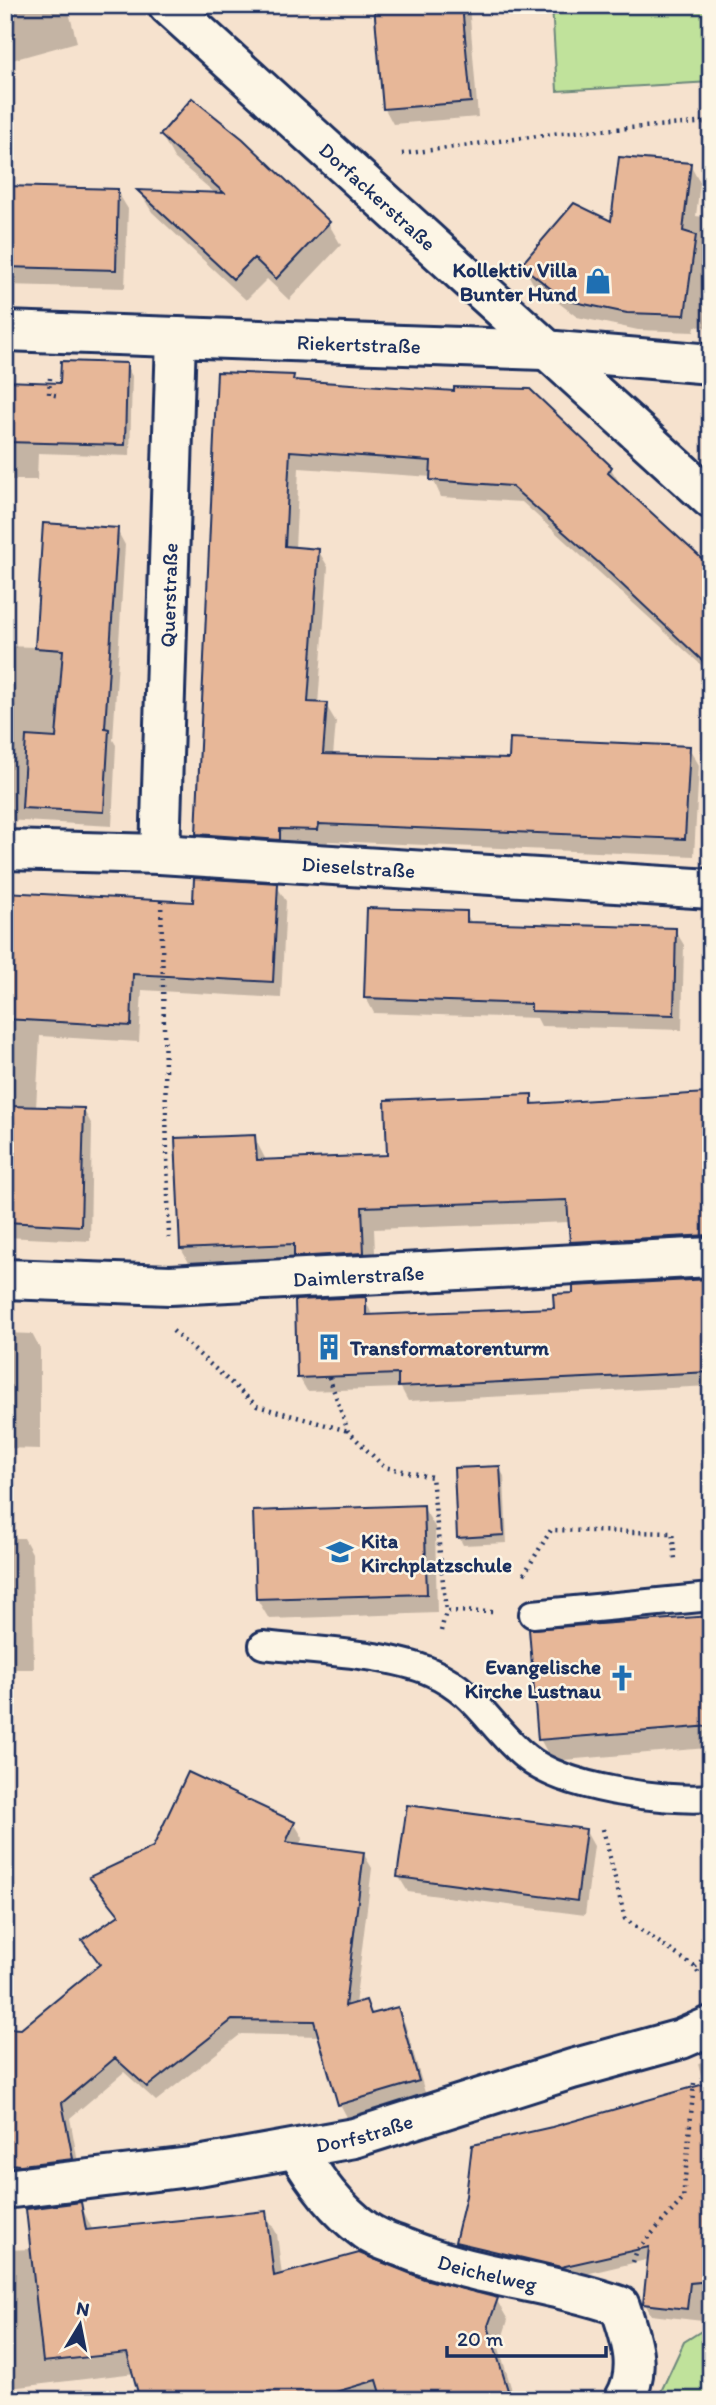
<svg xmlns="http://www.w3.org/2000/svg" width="716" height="2405" viewBox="0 0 716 2405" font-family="Itim,sans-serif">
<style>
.green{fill:#c0e29b;stroke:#6e887c;stroke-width:2}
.shadow{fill:#0003}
.building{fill:#e7b798;stroke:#1b2f5e;stroke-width:2}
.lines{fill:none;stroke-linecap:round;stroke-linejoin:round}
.service-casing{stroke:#1b2f5e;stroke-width:32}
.minor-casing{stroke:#1b2f5e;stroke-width:44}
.path{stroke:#1b2f5e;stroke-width:4.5;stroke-dasharray:2 5;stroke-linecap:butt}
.service{stroke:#fcf5e5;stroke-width:26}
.minor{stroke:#fcf5e5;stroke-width:38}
.labels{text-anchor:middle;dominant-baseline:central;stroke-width:5;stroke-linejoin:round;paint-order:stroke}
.street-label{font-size:21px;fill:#1b2f5e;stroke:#fcf5e5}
.poi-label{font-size:21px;font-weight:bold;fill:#1b2f5e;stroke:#fcf5e5;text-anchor:end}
</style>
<rect width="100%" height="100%" fill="#f6e2ce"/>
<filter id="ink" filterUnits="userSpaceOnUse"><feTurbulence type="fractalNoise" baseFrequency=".0143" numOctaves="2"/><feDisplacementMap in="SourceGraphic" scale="14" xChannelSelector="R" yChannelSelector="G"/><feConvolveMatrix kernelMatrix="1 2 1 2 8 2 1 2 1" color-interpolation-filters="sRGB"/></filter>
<g filter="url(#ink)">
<!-- green -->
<path class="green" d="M552,5h159v77l-154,9z
M711,2325v75h-54l27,-58z"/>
<!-- shadow -->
<path class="shadow" d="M5,5h62l10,37 -72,20z
M376,5h93l9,112 -85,7 -8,-15z
M162,136l166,87 13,22 -52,55 -22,-21 -21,21 -94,-88 -12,-20 76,2 -42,-36z
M690,164l10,18 -4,34 15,2v110l-16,-2 -1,6 -56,-2 -61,-13 -44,-34 -10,-17 90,-42z
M5,187l112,4 11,18 -3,79 -120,-3z
M126,365l6,11 -2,80 -92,-3 -1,27h-32v-97l57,2z
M293,377l3,5 159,11 75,-2 81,78 10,16 90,85v104l-189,-172 -81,-5 -9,-20 -133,-9 -4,80 23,2 10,17 -10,138h8l10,17 -3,34 178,5 178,-13 10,17 -5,91 -366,-15 -1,6 -119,4 -10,-17z
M117,530l8,15 -12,195 3,5 -4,81 -107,-6v-174l31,1z
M276,885l10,16 -5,97 -139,-8 -3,52 -99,-6 -4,72 47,1 9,16 -2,116 -85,-4v-344l189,11z
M466,913l6,11 203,6 9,15 -2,85 -141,-4 -4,-8 -163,-5 -8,-15z
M705,1094l6,10v155l-127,5 -13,-22 -1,-20 -196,7 2,46 -182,-4 -13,-22 73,-112 13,25 122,-5 142,-61 5,9z
M711,1279v107l-303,15 -7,-13 -94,3 -8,-14 66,-78 8,18 182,-7z
M5,1333l27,1 8,15v100l-35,-1z
M499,1468l5,8 3,67 -44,2 -4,-8z
M423,1507l12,20 2,86 -168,6 -12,-20z
M5,1538h19l8,15 2,116h-29z
M711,1618v148l-4,-18 -155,13 -12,-22z
M294,1823l9,15 -4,7 64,8 9,15 -17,137 10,-3 8,14 24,-7 8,15 21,72 -78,23 -8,-15 -20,-68 -79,-2 -85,67 -32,-29 -54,46 10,56 -75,6v-151l17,2 78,-65 -16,-25 36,-24 -29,-40z
M585,1830l9,16 -9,69 -177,-23 -9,-15z
M711,2060v262l-60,-7 -6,-12 5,-44 -81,19 -106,-24 -6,-12 96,-113 151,-43 -6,-23z
M80,2204l13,27 172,-18 12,21 5,42 142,4 72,19 12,21 -9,28 16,52h-373l-7,-27 -125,15v12h-5v-150l27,-1z"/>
<!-- building -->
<path class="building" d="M374,5h88l9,97 -88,7z
M192,98l51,41 87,83 -54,57 -22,-21 -21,21 -96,-89 87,3 -64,-58z
M619,157l72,6 -8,68 13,4 -11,80 -58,-2 -62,-13 -44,-35 53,-62 37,18z
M5,186l113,3 -2,81 -111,-3z
M61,361l66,2 -2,82 -120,-3v-61l55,2z
M217,372l77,3 -1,5 161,11v-4l76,2 82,78 -4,6 103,94v102l-111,-105 -89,-78 -81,-6 1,-19 -141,-10 -5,95 34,3 -11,153 19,1 -4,51 186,5 1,-21 180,8 -5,93 -366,-15 -1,6 -38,-1v11l-84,-6z
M43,523l75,5 -13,200 4,1 -5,83 -82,-4 4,-72 30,2 7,-88 -28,-2z
M194,878l84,5 -5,99 -140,-8 -2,52 -126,-7v-127l188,10z
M367,908l100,3v11l209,6 -2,87 -143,-4v-7l-167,-6z
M706,1093l5,142 -141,7 -3,-42 -205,7 2,46 -70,4v-13l-114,5 -5,-111 80,-3 2,25 130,-5 -2,-55 147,-6v10z
M8,1106l76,2 -3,118 -76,-4z
M711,1279v93l-313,15v-13l-101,4 -2,-78 71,-3v18l188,-7 -1,-14 20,-1v-7z
M500,1466l4,69 -47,3 -3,-70z
M424,1505l3,89 -171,5 -3,-88z
M711,1616v110l-173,14 -9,-111z
M188,1772l107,50 -9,20 78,10 -19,154 21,-6 5,14 27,-7 21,74 -81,24 -24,-84 -82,-1 -85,67 -32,-29 -53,45 11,56 -52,6 -16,-1v-136l16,1 79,-65 -18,-24 37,-25 -30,-38 64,-30z
M407,1805l179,24 -9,72 -180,-24z
M711,2082v199l-21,2 -3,26 -44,-5 6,-57 -88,20 -106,-25 11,-46 6,-51 80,-18z
M81,2202l5,28 180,-19 8,65 85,-23 65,26 74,19 -10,28 23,74h-128l-6,-20 -69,20h-168l-13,-47 -84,9 -17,-153z"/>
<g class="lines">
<!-- service casing -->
<g class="service-casing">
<path id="service" d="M533,1614l178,-17
M263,1645c48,6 125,8 168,27 46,20 59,56 95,85 37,31 137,45 185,41"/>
</g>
<!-- minor casing -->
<g class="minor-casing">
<g id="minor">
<path id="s1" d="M168,5l543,494"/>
<path id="s2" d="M5,331l539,19 167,14"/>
<path id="s3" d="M5,850l155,4 551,35"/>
<path id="s4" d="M160,854l16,-517"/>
<path id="s5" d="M5,1279l165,6 541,-28"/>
<path id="s6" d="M297,2150c19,32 39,59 69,81 10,8 26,12 38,17 70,29 145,33 216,58 10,31 23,63 4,94"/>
<path id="s7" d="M5,2189l193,-23 156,-28 218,-69 109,-30 30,-13"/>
</g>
</g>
<!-- path -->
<path class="path" d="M402,154l158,-21 151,-11
M50,378l-1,16 11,2
M161,901l8,337
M173,1331l84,75 91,25
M329,1377l19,54 36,36 48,10 14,134 47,1
M524,1574l27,-44 121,3 3,26
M441,1631l5,-20
M603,1829l22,90 70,48 5,9
M695,1967l16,-15
M633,2262l4,-12 46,-51 11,-116"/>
<!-- service -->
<use href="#service" class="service"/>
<!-- minor -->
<use href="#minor" class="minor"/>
</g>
</g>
<!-- icons -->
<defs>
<g id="shop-bare" transform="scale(2.1)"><path d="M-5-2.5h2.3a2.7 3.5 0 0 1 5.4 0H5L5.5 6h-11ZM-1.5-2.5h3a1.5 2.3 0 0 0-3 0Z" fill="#1f6fb2" stroke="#fcf5e5" stroke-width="2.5" paint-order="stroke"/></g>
<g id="building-bare" transform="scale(2.1)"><path d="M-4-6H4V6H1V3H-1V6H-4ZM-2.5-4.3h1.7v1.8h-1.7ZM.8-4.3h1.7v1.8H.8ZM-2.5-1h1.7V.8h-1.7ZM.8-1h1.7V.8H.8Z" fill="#1f6fb2" stroke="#fcf5e5" stroke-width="2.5" paint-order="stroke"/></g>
<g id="school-bare" transform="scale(2.1)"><path d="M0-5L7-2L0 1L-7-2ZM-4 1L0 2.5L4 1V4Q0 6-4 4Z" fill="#1f6fb2" stroke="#fcf5e5" stroke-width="2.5" paint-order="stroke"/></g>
<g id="church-bare" transform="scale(2.1)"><path d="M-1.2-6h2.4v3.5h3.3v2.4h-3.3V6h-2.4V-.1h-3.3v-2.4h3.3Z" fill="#1f6fb2" stroke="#fcf5e5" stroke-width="2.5" paint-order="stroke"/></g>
</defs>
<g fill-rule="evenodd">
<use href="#shop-bare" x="598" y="281"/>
<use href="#building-bare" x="329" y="1347"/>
<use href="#school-bare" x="340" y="1552"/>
<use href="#church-bare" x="622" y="1678"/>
</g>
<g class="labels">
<!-- street labels -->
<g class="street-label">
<text stroke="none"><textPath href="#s1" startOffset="284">Dorfackerstraße</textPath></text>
<text stroke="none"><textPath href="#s2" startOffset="354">Riekertstraße</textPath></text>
<text stroke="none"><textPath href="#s4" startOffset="259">Querstraße</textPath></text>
<text stroke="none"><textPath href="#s3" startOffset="354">Dieselstraße</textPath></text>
<text stroke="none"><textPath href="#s5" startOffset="354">Daimlerstraße</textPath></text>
<text stroke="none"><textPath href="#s7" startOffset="364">Dorfstraße</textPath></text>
<text stroke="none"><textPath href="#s6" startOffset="236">Deichelweg</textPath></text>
</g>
<!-- poi labels -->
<g class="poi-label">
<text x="577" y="269">Kollektiv Villa<tspan x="577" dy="24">Bunter Hund</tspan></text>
<text x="350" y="1347" text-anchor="start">Transformatorenturm</text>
<text x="361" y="1540" text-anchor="start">Kita<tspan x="361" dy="24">Kirchplatzschule</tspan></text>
<text x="601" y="1666">Evangelische<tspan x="601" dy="24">Kirche Lustnau</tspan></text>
</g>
</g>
<!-- margin -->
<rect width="716" height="2405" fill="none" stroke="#fcf5e5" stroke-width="28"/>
<rect x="14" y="14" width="688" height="2377" fill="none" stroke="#1b2f5e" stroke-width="2.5" filter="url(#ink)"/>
<!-- north arrow -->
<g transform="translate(80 2325) rotate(10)" stroke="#fcf5e5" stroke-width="5" paint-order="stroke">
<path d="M0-5L12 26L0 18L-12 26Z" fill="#1b2f5e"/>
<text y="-10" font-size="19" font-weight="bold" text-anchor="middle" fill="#1b2f5e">N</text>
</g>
<!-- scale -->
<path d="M447 2346v10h159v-10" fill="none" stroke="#1b2f5e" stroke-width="3.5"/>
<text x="457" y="2346" font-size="21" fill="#1b2f5e" stroke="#fcf5e5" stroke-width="5" paint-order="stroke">20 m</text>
</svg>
